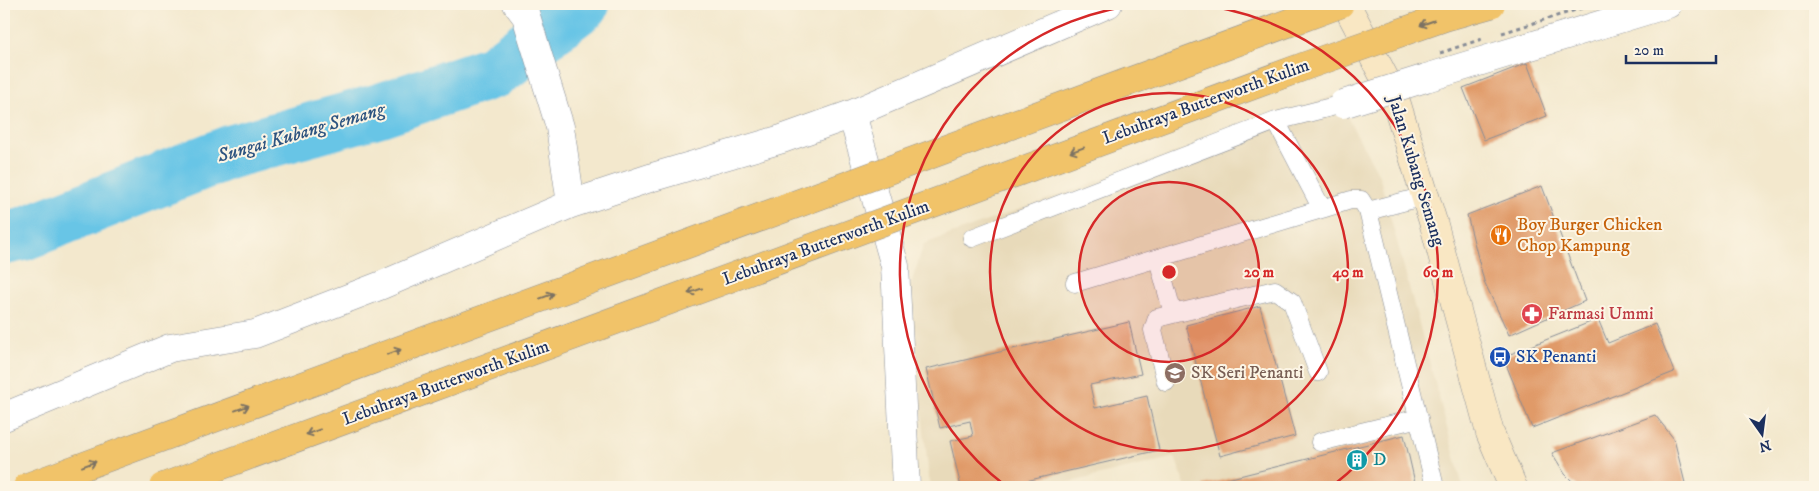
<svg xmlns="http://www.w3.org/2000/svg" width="1819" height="491" viewBox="0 0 1819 491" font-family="'IM FELL DW Pica',serif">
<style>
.built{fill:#e8daba}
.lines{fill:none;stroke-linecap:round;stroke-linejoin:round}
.river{stroke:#68c5e6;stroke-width:54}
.building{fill:#e09a67}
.service-casing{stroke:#878c96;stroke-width:19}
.minor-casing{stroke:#878c96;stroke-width:29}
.secondary-casing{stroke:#878c96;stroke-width:29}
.service{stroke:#fff;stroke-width:18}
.minor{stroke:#fff;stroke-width:28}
.secondary{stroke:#f9e7c3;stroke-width:28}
.minor-bridge-casing{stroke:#878c96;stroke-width:29;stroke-linecap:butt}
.motorway-bridge-casing{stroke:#878c96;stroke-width:29;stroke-linecap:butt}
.path-bridge{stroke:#878c96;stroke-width:3;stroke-dasharray:4 4;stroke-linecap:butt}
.minor-bridge{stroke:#fff;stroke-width:28}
.motorway-bridge{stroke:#f1c369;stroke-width:28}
.oneway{stroke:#7b7263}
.ring{fill:none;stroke:#d62828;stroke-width:2.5}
.labels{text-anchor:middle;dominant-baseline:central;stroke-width:4;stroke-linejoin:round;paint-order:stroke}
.street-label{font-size:18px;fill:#1b2f5e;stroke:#fcf5e5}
.food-label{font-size:18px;fill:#c56008;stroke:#fcf5e5;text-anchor:start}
.health-label{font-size:18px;fill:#be3a42;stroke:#fcf5e5;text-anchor:start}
.transit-label{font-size:18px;fill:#164399;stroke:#fcf5e5;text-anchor:start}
.education-label{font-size:18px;fill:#785e54;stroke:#fcf5e5;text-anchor:start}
.culture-label{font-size:18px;fill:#0d838f;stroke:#fcf5e5;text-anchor:start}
.water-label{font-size:19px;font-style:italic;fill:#2e5480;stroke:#fcf5e5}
.centre{fill:#d62828;stroke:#fcf5e5;stroke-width:2.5}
.ring-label{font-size:15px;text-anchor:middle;font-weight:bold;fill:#d62828;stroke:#fcf5e5;stroke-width:4;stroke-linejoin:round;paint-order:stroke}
</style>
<rect width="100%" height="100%" fill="#fcf5e5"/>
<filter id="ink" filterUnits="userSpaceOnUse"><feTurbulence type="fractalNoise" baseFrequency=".02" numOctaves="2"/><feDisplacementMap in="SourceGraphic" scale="10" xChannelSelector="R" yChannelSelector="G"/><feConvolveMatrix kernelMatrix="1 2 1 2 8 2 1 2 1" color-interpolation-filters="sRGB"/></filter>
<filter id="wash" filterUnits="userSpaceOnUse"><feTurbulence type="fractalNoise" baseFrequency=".0096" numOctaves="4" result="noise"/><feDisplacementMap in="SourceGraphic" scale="20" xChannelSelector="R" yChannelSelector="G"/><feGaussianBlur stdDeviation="1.12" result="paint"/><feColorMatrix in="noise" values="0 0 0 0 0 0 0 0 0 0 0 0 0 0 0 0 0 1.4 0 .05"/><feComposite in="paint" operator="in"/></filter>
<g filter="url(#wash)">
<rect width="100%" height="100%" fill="#f3e8cd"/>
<!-- built -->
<path class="built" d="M1335,95l44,80 84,312h-277l-11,-30 -125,30h-120l-21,-197 15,-46z"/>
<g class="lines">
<!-- river -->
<path class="river" d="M4,238l19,-4 207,-82 150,-42 115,-39 88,-67"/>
</g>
<g id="blocks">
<!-- building -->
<path class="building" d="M1527,63l20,53 -63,24 -21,-52z
M1542,186l43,115 -76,34 -25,-54 -17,-66z
M1260,306l35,130 -75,20 -34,-131z
M1598,319l10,24 47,-19 19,48 -142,56 -29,-71z
M1129,322l12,52 -51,11 5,23 52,-12 12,54 -159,37h-39l-11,-46 23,-5 -3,-15 -30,7 -14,-59z
M1655,415l19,24 12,48h-108l-13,-13 -13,-21z
M1404,435l12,52h-212l-1,-2z"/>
</g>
</g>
<g filter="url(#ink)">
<use href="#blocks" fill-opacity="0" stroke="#878c96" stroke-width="1"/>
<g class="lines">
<!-- service casing -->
<g class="service-casing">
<path id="service" d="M1322,209l29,-9h10l7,11 67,276
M1368,211l57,-15
M972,238l304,-117 67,-17
M1158,259l15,55 102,-24 17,12 26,70
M1075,283l247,-74 -46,-88
M1166,382l-13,-52 4,-12 16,-4
M1320,442l99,-24"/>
</g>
<!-- minor casing -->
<g class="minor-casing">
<path id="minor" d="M517,4l9,12 34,111 11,77
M1426,78l242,-74
M852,114l43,152 11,221
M4,417l166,-69 85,-14 127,-49 189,-81 82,-27 129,-38 70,-25 256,-110"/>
</g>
<!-- secondary casing -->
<g class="secondary-casing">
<path id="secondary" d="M1346,4l49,94 39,127 56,208 23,54"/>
</g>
<!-- service -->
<use href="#service" class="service"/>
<!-- minor -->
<use href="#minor" class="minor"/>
<!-- secondary -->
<use href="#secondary" class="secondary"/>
<!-- minor-bridge casing -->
<g class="minor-bridge-casing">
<path id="minor-bridge" d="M1343,104l83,-26"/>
</g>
<!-- motorway-bridge casing -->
<g class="motorway-bridge-casing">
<path id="motorway-bridge" d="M27,487l1313,-483
M163,487l1145,-422 137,-48 46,-13"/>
</g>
<!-- path-bridge -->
<path class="path-bridge" d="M1502,33l93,-29
M1440,53l42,-14"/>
<!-- minor-bridge -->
<use href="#minor-bridge" class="minor-bridge"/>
<!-- motorway-bridge -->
<use href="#motorway-bridge" class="motorway-bridge"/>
</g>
<!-- one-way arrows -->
<defs><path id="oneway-shaft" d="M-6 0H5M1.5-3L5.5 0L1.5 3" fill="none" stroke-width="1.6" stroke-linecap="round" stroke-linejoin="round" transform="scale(1.25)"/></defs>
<g class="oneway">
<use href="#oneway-shaft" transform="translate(1427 23) rotate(161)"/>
<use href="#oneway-shaft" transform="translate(1077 150) rotate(160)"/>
<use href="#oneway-shaft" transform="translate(695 291) rotate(160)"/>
<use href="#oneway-shaft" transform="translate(547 296) rotate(-20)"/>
<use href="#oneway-shaft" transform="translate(394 352) rotate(-20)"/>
<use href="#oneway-shaft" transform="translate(242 408) rotate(-20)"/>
<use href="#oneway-shaft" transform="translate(313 432) rotate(160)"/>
<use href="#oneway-shaft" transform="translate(89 464) rotate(-20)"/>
</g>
</g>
<!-- distance rings -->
<circle cx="1169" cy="272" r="90" fill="#d62828" fill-opacity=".12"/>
<g class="ring">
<circle cx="1169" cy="272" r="90"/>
<circle cx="1169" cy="272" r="179"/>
<path d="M1007 487A269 269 0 0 1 1148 4M1190 4A269 269 0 0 1 1331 487"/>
</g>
<!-- icons -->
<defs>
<g id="restaurant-disc" transform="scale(1.125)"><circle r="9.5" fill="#e8710a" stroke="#fcf5e5"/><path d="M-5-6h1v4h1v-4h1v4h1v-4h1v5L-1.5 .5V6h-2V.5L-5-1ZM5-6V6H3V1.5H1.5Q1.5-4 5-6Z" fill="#fff"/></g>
<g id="pharmacy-disc" transform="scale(1.125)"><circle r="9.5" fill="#e0444e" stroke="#fcf5e5"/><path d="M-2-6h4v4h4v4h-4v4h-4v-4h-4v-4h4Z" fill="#fff"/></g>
<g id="bus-disc" transform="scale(1.125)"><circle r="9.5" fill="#1a4fb4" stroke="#fcf5e5"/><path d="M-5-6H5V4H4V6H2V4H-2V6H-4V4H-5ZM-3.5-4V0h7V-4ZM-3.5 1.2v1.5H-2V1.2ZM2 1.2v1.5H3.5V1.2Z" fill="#fff"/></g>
<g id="school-disc" transform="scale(1.125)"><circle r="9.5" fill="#8d6e63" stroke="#fcf5e5"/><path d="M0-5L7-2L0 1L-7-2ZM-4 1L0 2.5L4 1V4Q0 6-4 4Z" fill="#fff"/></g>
<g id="building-disc" transform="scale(1.125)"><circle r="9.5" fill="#0f9aa8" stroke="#fcf5e5"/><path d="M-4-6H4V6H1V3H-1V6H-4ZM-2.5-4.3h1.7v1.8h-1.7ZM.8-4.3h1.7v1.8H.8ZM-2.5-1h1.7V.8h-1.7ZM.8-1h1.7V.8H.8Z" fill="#fff"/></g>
</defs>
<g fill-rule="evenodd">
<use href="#restaurant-disc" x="1501" y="235"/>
<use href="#pharmacy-disc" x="1532" y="314"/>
<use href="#bus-disc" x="1500" y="357"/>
<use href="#school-disc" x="1175" y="373"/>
<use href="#building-disc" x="1357" y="460"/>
</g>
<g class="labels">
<!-- street labels -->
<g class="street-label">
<text transform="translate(1206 102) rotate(-20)">Lebuhraya Butterworth Kulim</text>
<text transform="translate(1416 171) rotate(73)">Jalan Kubang Semang</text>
<text transform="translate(826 243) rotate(-20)">Lebuhraya Butterworth Kulim</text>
<text transform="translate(446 383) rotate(-20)">Lebuhraya Butterworth Kulim</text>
</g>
<!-- food labels -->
<g class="food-label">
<text x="1517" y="225">Boy Burger Chicken<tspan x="1517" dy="21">Chop Kampung</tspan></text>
</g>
<!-- health labels -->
<g class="health-label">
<text x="1548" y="314">Farmasi Ummi</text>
</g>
<!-- transit labels -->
<g class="transit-label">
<text x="1516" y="357">SK Penanti</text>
</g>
<!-- education labels -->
<g class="education-label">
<text x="1191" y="373">SK Seri Penanti</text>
</g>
<!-- culture labels -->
<g class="culture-label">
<text x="1373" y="460">D</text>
</g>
<!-- water labels -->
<g class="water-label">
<text transform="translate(301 133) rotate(-16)">Sungai Kubang Semang</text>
</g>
</g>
<circle cx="1169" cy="272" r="8" class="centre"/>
<g class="ring-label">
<text x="1259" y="277">20 m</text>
<text x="1348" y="277">40 m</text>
<text x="1438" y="277">60 m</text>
</g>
<!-- margin -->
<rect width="1819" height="491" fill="none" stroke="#fcf5e5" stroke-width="20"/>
<!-- north arrow -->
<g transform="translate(1762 434) rotate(166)" stroke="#fcf5e5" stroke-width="4" paint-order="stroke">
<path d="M0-4L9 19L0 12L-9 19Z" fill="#1b2f5e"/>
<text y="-8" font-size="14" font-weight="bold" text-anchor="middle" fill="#1b2f5e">N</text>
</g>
<!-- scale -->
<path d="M1626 55v8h90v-8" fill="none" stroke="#1b2f5e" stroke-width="2.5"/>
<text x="1634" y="55" font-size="15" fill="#1b2f5e" stroke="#fcf5e5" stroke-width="4" paint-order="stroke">20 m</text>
</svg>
